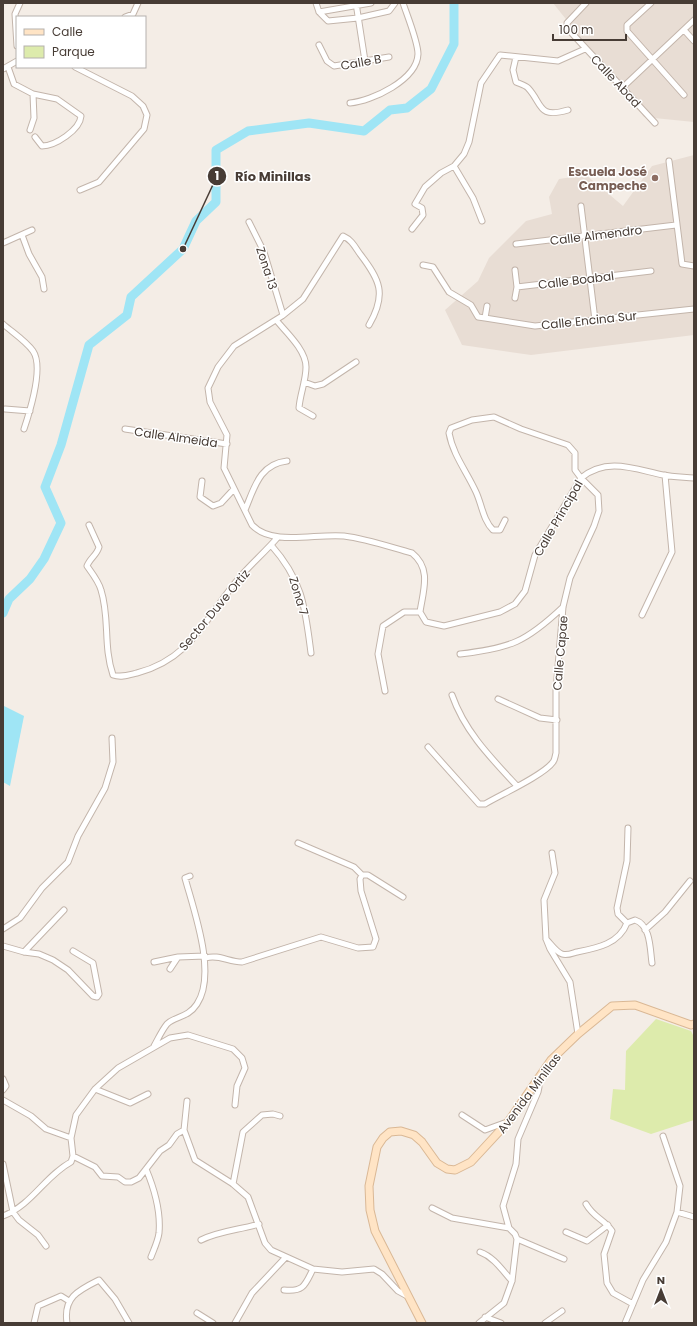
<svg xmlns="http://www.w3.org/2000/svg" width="697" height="1326" viewBox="0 0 697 1326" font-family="Poppins,sans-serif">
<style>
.residential{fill:#e8ddd4}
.green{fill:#ddebac}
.water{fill:#9fe5f5}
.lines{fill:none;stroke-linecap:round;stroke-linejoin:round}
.river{stroke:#9fe5f5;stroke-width:9}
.street-casing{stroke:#c3b5ab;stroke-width:7}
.secondary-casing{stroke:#dab895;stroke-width:9}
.street{stroke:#fff;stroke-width:5}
.secondary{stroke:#ffe4c5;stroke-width:7}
.education-dot{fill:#8d6e63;stroke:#fff;stroke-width:1.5}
.labels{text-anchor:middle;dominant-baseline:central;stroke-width:3;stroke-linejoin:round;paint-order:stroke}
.street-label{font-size:12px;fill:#473c35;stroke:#fff}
.education-label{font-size:12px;font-weight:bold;fill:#785e54;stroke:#fff;text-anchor:end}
.leader{fill:none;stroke:#473c35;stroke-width:1.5}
.callout-dot{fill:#473c35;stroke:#fff;stroke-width:1.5}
.mark-label{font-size:12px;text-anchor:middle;font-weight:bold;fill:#fff}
.callout-label{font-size:13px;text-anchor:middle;font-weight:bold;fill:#473c35;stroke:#fff;stroke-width:3;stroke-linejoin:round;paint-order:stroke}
</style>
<rect width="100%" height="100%" fill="#f4ede6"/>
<!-- residential -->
<path class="residential" d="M553,3h141v119l-50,-5z
M694,155v180l-163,20 -69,-10 -17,-35 33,-29 11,-23 37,-37 26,-7 -3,-17 10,-18 27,-4 37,31 29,-40z"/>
<!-- green -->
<path class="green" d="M656,1019l35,12 3,6v83l-43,14 -41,-15 3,-30 12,1 1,-39z"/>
<!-- water -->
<path class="water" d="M4,706l20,10 -14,70 -7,-4z"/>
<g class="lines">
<!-- river -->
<path class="river" d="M3,613l6,-14 21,-20 14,-20 17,-36 -16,-36 16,-42 28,-100 38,-30 4,-18 52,-48 13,-28 20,-19v-52l32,-19 61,-8 55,8 26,-21 17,-2 24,-19 23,-45v-41"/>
<!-- street casing -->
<g class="street-casing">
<path id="street" d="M316,3l3,9 52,-9
M356,3l9,58
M586,3l-19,20v5l88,95
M651,3l-24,22v6l57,64
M319,12l9,9 30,-3 31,-7 6,-8
M125,17l8,-3 5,-11
M684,30l10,11
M319,45l8,16 7,5 55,-9
M17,46l-2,-32 5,-11
M516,57l-3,13 3,12c4,2 9,3 12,6 15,16 9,31 40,22
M8,67l6,17 19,10 24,5 24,17c-1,14 -26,30 -39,30l-7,-9
M75,67l57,29 11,10 4,9 -3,14 -45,53 -19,8
M3,69l14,-8
M622,88l72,-68
M350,103c22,-2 67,-23 68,-49 0,-12 -11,-39 -15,-51
M30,130l4,-12 -1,-24
M669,161l13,103 12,2
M454,166l19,32 9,23
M581,206l14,114
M249,222l15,30 19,63
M412,229l11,-14 -1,-7 -7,-4 10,-17 16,-14 13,-7 10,-12 5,-12 12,-59 19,-28 58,6 27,-12
M22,235l7,19 13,23 2,12
M3,243l29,-13
M516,244l160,-19
M423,265l10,2 16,25 22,13 7,12 7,1 50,8 159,-17
M517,287l134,-16
M515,298l2,-11 -2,-17
M485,318l2,-12
M276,320c10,12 30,30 30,47 0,14 -6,27 -7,41l14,8
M3,324c9,8 23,17 30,27 11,16 -3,60 -9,78
M369,325c18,-31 11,-45 -9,-71 -5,-7 -8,-14 -17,-18l-40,63 -21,17 -48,30 -16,21 -10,21 2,14 17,33 -3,33 28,57c21,22 64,8 92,11 23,3 46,11 68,17 20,16 11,38 8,59l6,10 18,4 56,-14 15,-8 10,-13 10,-36 46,-77c26,-21 53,-9 82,-3 10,2 21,2 31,3
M304,382l11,4 8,-2 33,-22
M5,409l25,2
M125,429l102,15
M202,481l-2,16 13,9 8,-3 13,-14
M245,510c9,-21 14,-46 42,-49
M89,525l10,22c-2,8 -9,11 -12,19 5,7 12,16 14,24 9,28 2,56 12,85 8,3 16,0 24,-2 55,-14 69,-57 103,-96 12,-14 26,-26 38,-40
M271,545c32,36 34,62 40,108
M642,615l30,-63 -7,-77
M460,654c51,-6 66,-12 103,-47
M385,691l-7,-37 5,-28 21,-14h16
M452,695c13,37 39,63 65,91
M498,699l42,19 17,2
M428,747l51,57h6c15,-9 59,-29 68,-42 2,-2 2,-6 3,-9v-63l7,-83 7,-29 24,-52 5,-15 -1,-16 -17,-17 -6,-8v-17l-7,-8 -47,-16 -27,-12 -22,3 -21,8 -2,5c4,22 18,39 27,59 6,13 7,28 17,38h7l5,-10
M298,843l56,24 8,8
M552,853l3,20 -11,27 2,39 4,10 20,33 8,52
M627,923l8,-3c16,5 15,30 17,43
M3,929l17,-11 22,-30 26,-26 10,-26 27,-48 8,-26 -1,-24
M645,930l20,-18 25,-31
M546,939c5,5 10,13 16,15 5,2 11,-1 15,-2 20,-4 42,-8 50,-29l-9,-9 -1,-6 10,-47 1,-33
M3,946l21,6 15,2 14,6 15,10 25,26 4,1 2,-3 -6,-31 -20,-12
M24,952l40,-42
M206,958c12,-4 23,4 36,4l79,-25 37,11 15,-1 3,-8 -15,-48 -1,-12 2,-4h6l35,22
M154,962l24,-5
M170,969l8,-12 27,-1
M154,1046c4,-7 8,-16 13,-22 8,-8 21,-6 30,-20 20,-30 -3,-93 -12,-126l5,-2
M3,1079l3,7 -3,4
M95,1089l35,14 18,-9
M3,1100l28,16 15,13 25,9
M187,1101l-3,29 11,30 38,24 15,13 17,46 6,7 42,19 29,3 32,-3 8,5 16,17 11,6
M462,1115l23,15 22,-8
M73,1156l22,11 7,9 16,1 7,5h6l8,-4 21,-27 9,-6 8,-11 7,-4
M3,1164l10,48 6,8 19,15 8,11
M146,1169c8,19 15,42 13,64 -1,8 -5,16 -8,24
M233,1184l10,-52 19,-17 11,-1 7,2
M586,1204c8,14 18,15 26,27l-8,23 3,29 6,10 20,11
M432,1208l20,10 57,10 6,6 2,5 47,20
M677,1212l17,5
M3,1216c29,-11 42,-40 68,-54l2,-6 -2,-18 5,-23 19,-26 23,-21 52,-30 18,-3 45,14 9,9 3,10 -8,18 -2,19
M509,1228l-6,-22 13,-42 2,-25 20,-47 1,-5 -3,-3
M566,1232l21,9 21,-16
M201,1240c18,-9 38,-10 58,-16
M480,1252c14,5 22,18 32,29
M284,1290c20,2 21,-5 29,-21
M197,1313l16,10
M485,1317l16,6
M34,1323l4,-17 23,-10 8,5
M67,1323c-4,-26 12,-33 32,-43l16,19 14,24
M235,1323l17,-30 34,-36
M479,1323l25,-20 8,-22 5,-42
M545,1323l17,-12
M625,1323l18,-43 23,-38 11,-30 3,-26 -17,-50"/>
</g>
<!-- secondary casing -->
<g class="secondary-casing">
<path id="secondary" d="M422,1323l-47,-92 -5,-21 -1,-24 8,-39 6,-9 7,-6 11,-1 13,4 8,7 15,21 10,6 8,1 16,-8 37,-40 43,-62 27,-26 34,-28 23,-1 56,20 3,-1"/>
</g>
<!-- street -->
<use href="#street" class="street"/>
<!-- secondary -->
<use href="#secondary" class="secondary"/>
</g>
<!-- markers -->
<circle class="education-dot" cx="655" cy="178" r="4"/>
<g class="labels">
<!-- street labels -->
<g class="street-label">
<text transform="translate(361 62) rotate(-10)">Calle B</text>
<text transform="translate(616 81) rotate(47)">Calle Abad</text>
<text transform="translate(596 235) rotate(-7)">Calle Almendro</text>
<text transform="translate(267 268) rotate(72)">Zona 13</text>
<text transform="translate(576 280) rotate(-7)">Calle Boabal</text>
<text transform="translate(589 320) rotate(-6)">Calle Encina Sur</text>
<text transform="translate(176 437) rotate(8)">Calle Almeida</text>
<text transform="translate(558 518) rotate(-60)">Calle Principal</text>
<text transform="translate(299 596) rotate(73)">Zona 7</text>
<text transform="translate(214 610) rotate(-50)">Sector Duve Ortiz</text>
<text transform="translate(560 653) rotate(-85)">Calle Capae</text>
<text transform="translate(529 1093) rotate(-53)">Avenida Minillas</text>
</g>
<!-- education labels -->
<g class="education-label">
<text x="647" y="171">Escuela José<tspan x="647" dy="14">Campeche</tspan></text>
</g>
</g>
<!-- callouts -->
<path class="leader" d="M183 249L217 176"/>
<g class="callout-dot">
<circle cx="183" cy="249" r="4"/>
<circle cx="217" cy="176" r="10"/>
</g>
<g class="mark-label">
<text x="217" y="180">1</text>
</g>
<g class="callout-label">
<text x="273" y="181">Río Minillas</text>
</g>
<!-- border -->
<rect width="697" height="1326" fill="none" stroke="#473c35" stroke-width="8"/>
<!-- legend -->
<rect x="16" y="16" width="130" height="52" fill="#ffffff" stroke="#b5b1ae"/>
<rect x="24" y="29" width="20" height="6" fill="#ffe4c5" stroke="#b5b1ae"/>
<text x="52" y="36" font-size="12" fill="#473c35">Calle</text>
<rect x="24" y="46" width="20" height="12" fill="#ddebac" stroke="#b5b1ae"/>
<text x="52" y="56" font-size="12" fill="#473c35">Parque</text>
<!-- north arrow -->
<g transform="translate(661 1290)" stroke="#ffffff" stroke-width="3" paint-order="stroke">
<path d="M0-3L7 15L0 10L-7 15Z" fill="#473c35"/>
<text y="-6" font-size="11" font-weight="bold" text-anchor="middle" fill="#473c35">N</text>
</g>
<!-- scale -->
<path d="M553 34v6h73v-6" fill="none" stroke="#473c35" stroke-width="2"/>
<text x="559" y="34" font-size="12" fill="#473c35" stroke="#ffffff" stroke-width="3" paint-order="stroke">100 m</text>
</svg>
